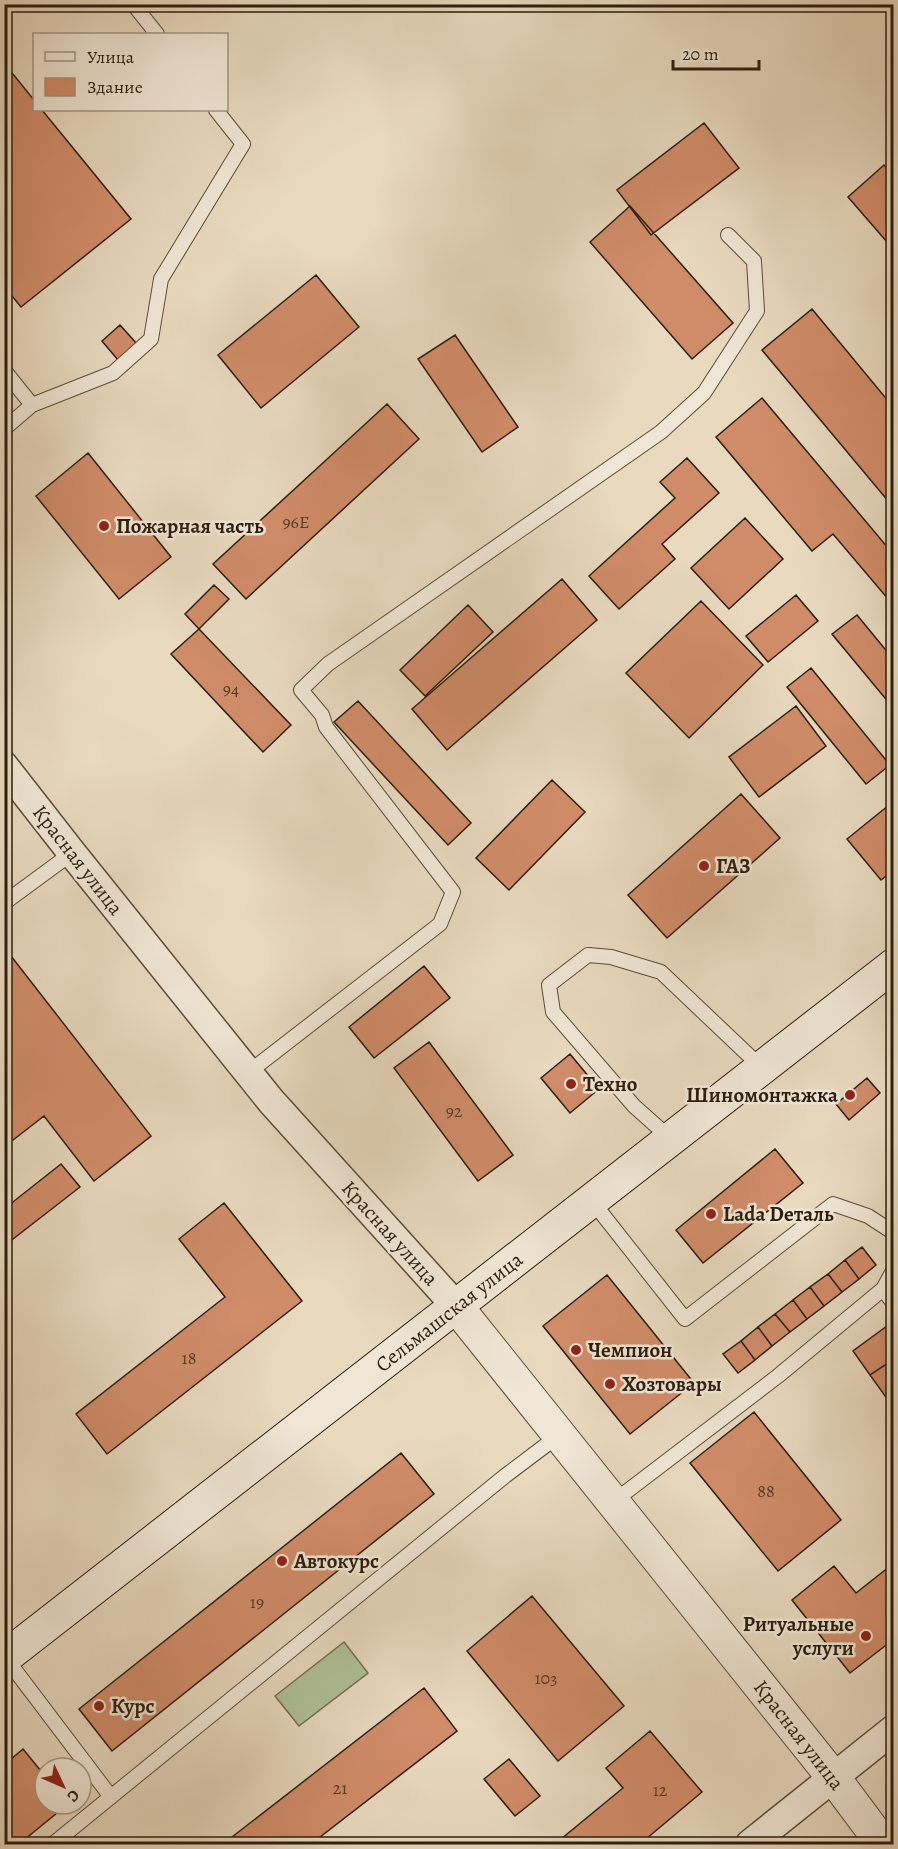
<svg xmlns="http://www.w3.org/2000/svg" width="898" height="1849" viewBox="0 0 898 1849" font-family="Alegreya,serif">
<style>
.green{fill:#afc097;stroke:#6e6f52;stroke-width:1.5}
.building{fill:#d08c69;stroke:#2c1e0d;stroke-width:1.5}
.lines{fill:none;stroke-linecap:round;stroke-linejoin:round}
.service-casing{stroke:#5b4d3a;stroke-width:16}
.minor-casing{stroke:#5b4d3a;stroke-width:31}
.tertiary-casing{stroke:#5b4d3a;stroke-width:35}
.secondary-casing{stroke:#2c1e0d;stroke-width:35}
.service{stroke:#f0e6d5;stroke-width:14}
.minor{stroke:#f0e6d5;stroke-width:28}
.tertiary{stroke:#f0e6d5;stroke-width:33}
.secondary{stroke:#f0e6d5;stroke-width:33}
.poi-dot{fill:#8f2418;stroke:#f0e6d5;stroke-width:2}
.labels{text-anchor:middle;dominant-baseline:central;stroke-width:5;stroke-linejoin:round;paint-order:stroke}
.number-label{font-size:18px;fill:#553a24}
.poi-label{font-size:21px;font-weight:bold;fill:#2c1e0d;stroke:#f0e6d5;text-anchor:start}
.street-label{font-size:21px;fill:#2c1e0d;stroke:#f0e6d5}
</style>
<rect width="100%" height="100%" fill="#e8d9bf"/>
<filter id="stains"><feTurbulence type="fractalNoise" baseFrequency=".00333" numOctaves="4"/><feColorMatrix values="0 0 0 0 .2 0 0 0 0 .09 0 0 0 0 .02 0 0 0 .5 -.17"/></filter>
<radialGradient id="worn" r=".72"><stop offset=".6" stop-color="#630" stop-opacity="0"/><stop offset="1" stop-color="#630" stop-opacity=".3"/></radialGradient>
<!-- green -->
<path class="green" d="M344,1642l24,31 -69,53 -24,-30z"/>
<!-- building -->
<path class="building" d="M4,63l30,37v10h8l89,109 -110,88 -17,-21z
M704,123l35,45 -88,67 -34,-45z
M884,165l10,10v75l-46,-53z
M630,206l103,117 -41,36 -102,-117z
M316,275l43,52 -98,81 -43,-53z
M812,309l82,99v100l-132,-158z
M120,325l17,19 -19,16 -16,-19z
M455,335l63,92 -36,25 -64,-93z
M762,398l132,157v51l-61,-72 -21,17 -96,-114z
M387,404l32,35 -173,160 -33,-35z
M88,453l83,104 -52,42 -83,-103z
M687,458l32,35 -57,51 13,15 -56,50 -30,-33 86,-78 -15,-16z
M745,518l38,41 -54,50 -38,-41z
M562,579l35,41 -150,130 -35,-41z
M214,585l15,14 -30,30 -14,-15z
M796,595l22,26 -50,41 -22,-26z
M701,601l62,64 -74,73 -63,-65z
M468,605l25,27 -68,64 -25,-26z
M857,615l37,45v49l-62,-75z
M199,629l92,96 -28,27 -92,-98z
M811,668l79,97 -24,19 -79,-97z
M358,701l113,122 -23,22 -114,-123z
M796,706l30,40 -67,51 -30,-40z
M552,780l33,32 -76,78 -33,-32z
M741,794l39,44 -113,100 -39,-43z
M894,801v69l-13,10 -34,-41z
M4,947l147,189 -57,45 -50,-65 -40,31z
M424,966l26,32 -76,60 -25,-31z
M429,1042l84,113 -35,26 -84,-113z
M570,1054l29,35 -29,24 -29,-35z
M867,1078l13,15 -31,27 -13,-16z
M775,1149l28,34 -100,80 -27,-33z
M61,1164l19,23 -76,59v-37z
M224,1203l78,98 -195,153 -31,-40 149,-117 -46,-58z
M862,1247l14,18 -17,14 -14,-19z
M845,1260l14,19 -17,13 -14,-18z
M828,1274l14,18 -18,14 -14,-19z
M607,1275l87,108 -64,51 -87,-108z
M810,1287l14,19 -17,13 -14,-19z
M793,1300l14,19 -17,13 -15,-18z
M775,1314l15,18 -18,14 -14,-19z
M887,1326l7,9v24l-24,16 -17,-24z
M758,1327l14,19 -17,14 -14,-19z
M741,1341l14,19 -17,13 -15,-19z
M894,1359v37l-6,4 -18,-25z
M754,1412l87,108 -63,51 -88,-108z
M401,1453l33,41 -322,257 -33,-42z
M894,1563v76l-44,34 -58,-73 42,-34 22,27z
M532,1596l92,110 -66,55 -91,-110z
M424,1688l33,43 -146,113h-88z
M650,1731l52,61 -62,52h-85l68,-56 -17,-20z
M23,1749l22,27v28h23l-49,40h-15v-79z
M509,1759l31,37 -25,20 -31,-37z"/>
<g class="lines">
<!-- service casing -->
<g class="service-casing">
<path id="service" d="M133,4l24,30
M4,370l28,35
M4,429l28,-24 81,-32 38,-34 10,-60 82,-135 -27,-34
M4,903l68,-50
M249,1072l191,-148 13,-32 -127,-165 -4,-12 -21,-25 27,-26 333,-232 43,-39 53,-82 -3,-50 -26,-26
M671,1139l-37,-33 -81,-94 -4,-27 39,-30 23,2 50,15 101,96
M592,1201l93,118 148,-115 35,12 26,17
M894,1269l-11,20 11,15
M613,1502l165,-126 105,-87
M5,1657l106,140
M53,1844l452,-368 53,-40"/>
</g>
<!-- minor casing -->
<g class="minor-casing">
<path id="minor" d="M4,766l68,87 199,248 185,205
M750,1844l144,-115"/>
</g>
<!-- tertiary casing -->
<g class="tertiary-casing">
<path id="tertiary" d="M456,1306l377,471 50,67"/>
</g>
<!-- secondary casing -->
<g class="secondary-casing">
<path id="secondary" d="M4,1658l890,-693"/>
</g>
<!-- service -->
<use href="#service" class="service"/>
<!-- minor -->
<use href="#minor" class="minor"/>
<!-- tertiary -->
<use href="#tertiary" class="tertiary"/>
<!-- secondary -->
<use href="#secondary" class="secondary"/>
</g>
<!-- markers -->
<g class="poi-dot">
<circle cx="104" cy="526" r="6"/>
<circle cx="704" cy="866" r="6"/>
<circle cx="571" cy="1084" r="6"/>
<circle cx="850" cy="1095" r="6"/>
<circle cx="711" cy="1214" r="6"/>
<circle cx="576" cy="1350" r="6"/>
<circle cx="610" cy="1384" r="6"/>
<circle cx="282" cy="1561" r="6"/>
<circle cx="866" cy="1636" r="6"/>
<circle cx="99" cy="1706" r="6"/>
</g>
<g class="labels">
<!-- number labels -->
<g class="number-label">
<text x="296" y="522">96Е</text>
<text x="231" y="689">94</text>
<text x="454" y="1111">92</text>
<text x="189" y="1358">18</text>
<text x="766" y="1491">88</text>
<text x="257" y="1602">19</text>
<text x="546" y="1678">103</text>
<text x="340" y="1788">21</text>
<text x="660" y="1790">12</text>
</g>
<!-- poi labels -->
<g class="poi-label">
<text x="116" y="526">Пожарная часть</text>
<text x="716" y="866">ГАЗ</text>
<text x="583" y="1084">Техно</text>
<text x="838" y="1095" text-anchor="end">Шиномонтажка</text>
<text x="723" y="1214">Lada Dеталь</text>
<text x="588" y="1350">Чемпион</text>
<text x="622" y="1384">Хозтовары</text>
<text x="294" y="1561">Автокурс</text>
<text x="854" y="1624" text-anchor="end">Ритуальные<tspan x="854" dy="24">услуги</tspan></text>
<text x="111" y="1706">Курс</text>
</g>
<!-- street labels -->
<g class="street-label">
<text transform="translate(78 860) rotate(52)">Красная улица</text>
<text transform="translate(390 1233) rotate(48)">Красная улица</text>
<text transform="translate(449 1312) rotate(-38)">Сельмашская улица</text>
<text transform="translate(799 1735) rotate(52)">Красная улица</text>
</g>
</g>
<!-- margin -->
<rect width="898" height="1849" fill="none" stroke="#e8d9bf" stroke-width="24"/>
<rect x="6" y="6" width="886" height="1837" fill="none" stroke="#2c1e0d" stroke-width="3"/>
<rect x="12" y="12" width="874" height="1825" fill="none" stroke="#2c1e0d" stroke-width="1.5"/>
<!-- legend -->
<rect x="33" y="33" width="195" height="78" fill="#f0e6d5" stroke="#a29685" stroke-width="1.5"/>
<rect x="45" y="52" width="30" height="9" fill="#f0e6d5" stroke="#a29685" stroke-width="1.5"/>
<text x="87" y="63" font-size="18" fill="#2c1e0d">Улица</text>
<rect x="45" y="78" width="30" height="18" fill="#d08c69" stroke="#a29685" stroke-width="1.5"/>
<text x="87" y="93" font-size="18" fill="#2c1e0d">Здание</text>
<!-- north arrow -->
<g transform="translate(63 1786) rotate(134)"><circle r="28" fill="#f0e6d5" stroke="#a29685" stroke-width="1.5"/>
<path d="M0-4.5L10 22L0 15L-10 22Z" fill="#8f2418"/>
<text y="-9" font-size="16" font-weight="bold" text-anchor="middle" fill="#2c1e0d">С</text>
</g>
<!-- scale -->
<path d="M673 60v9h86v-9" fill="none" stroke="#2c1e0d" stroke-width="3"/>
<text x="682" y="60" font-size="18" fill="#2c1e0d" stroke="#f0e6d5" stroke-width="4.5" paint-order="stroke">20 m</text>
<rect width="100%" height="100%" filter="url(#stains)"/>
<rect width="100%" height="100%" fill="url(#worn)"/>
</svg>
